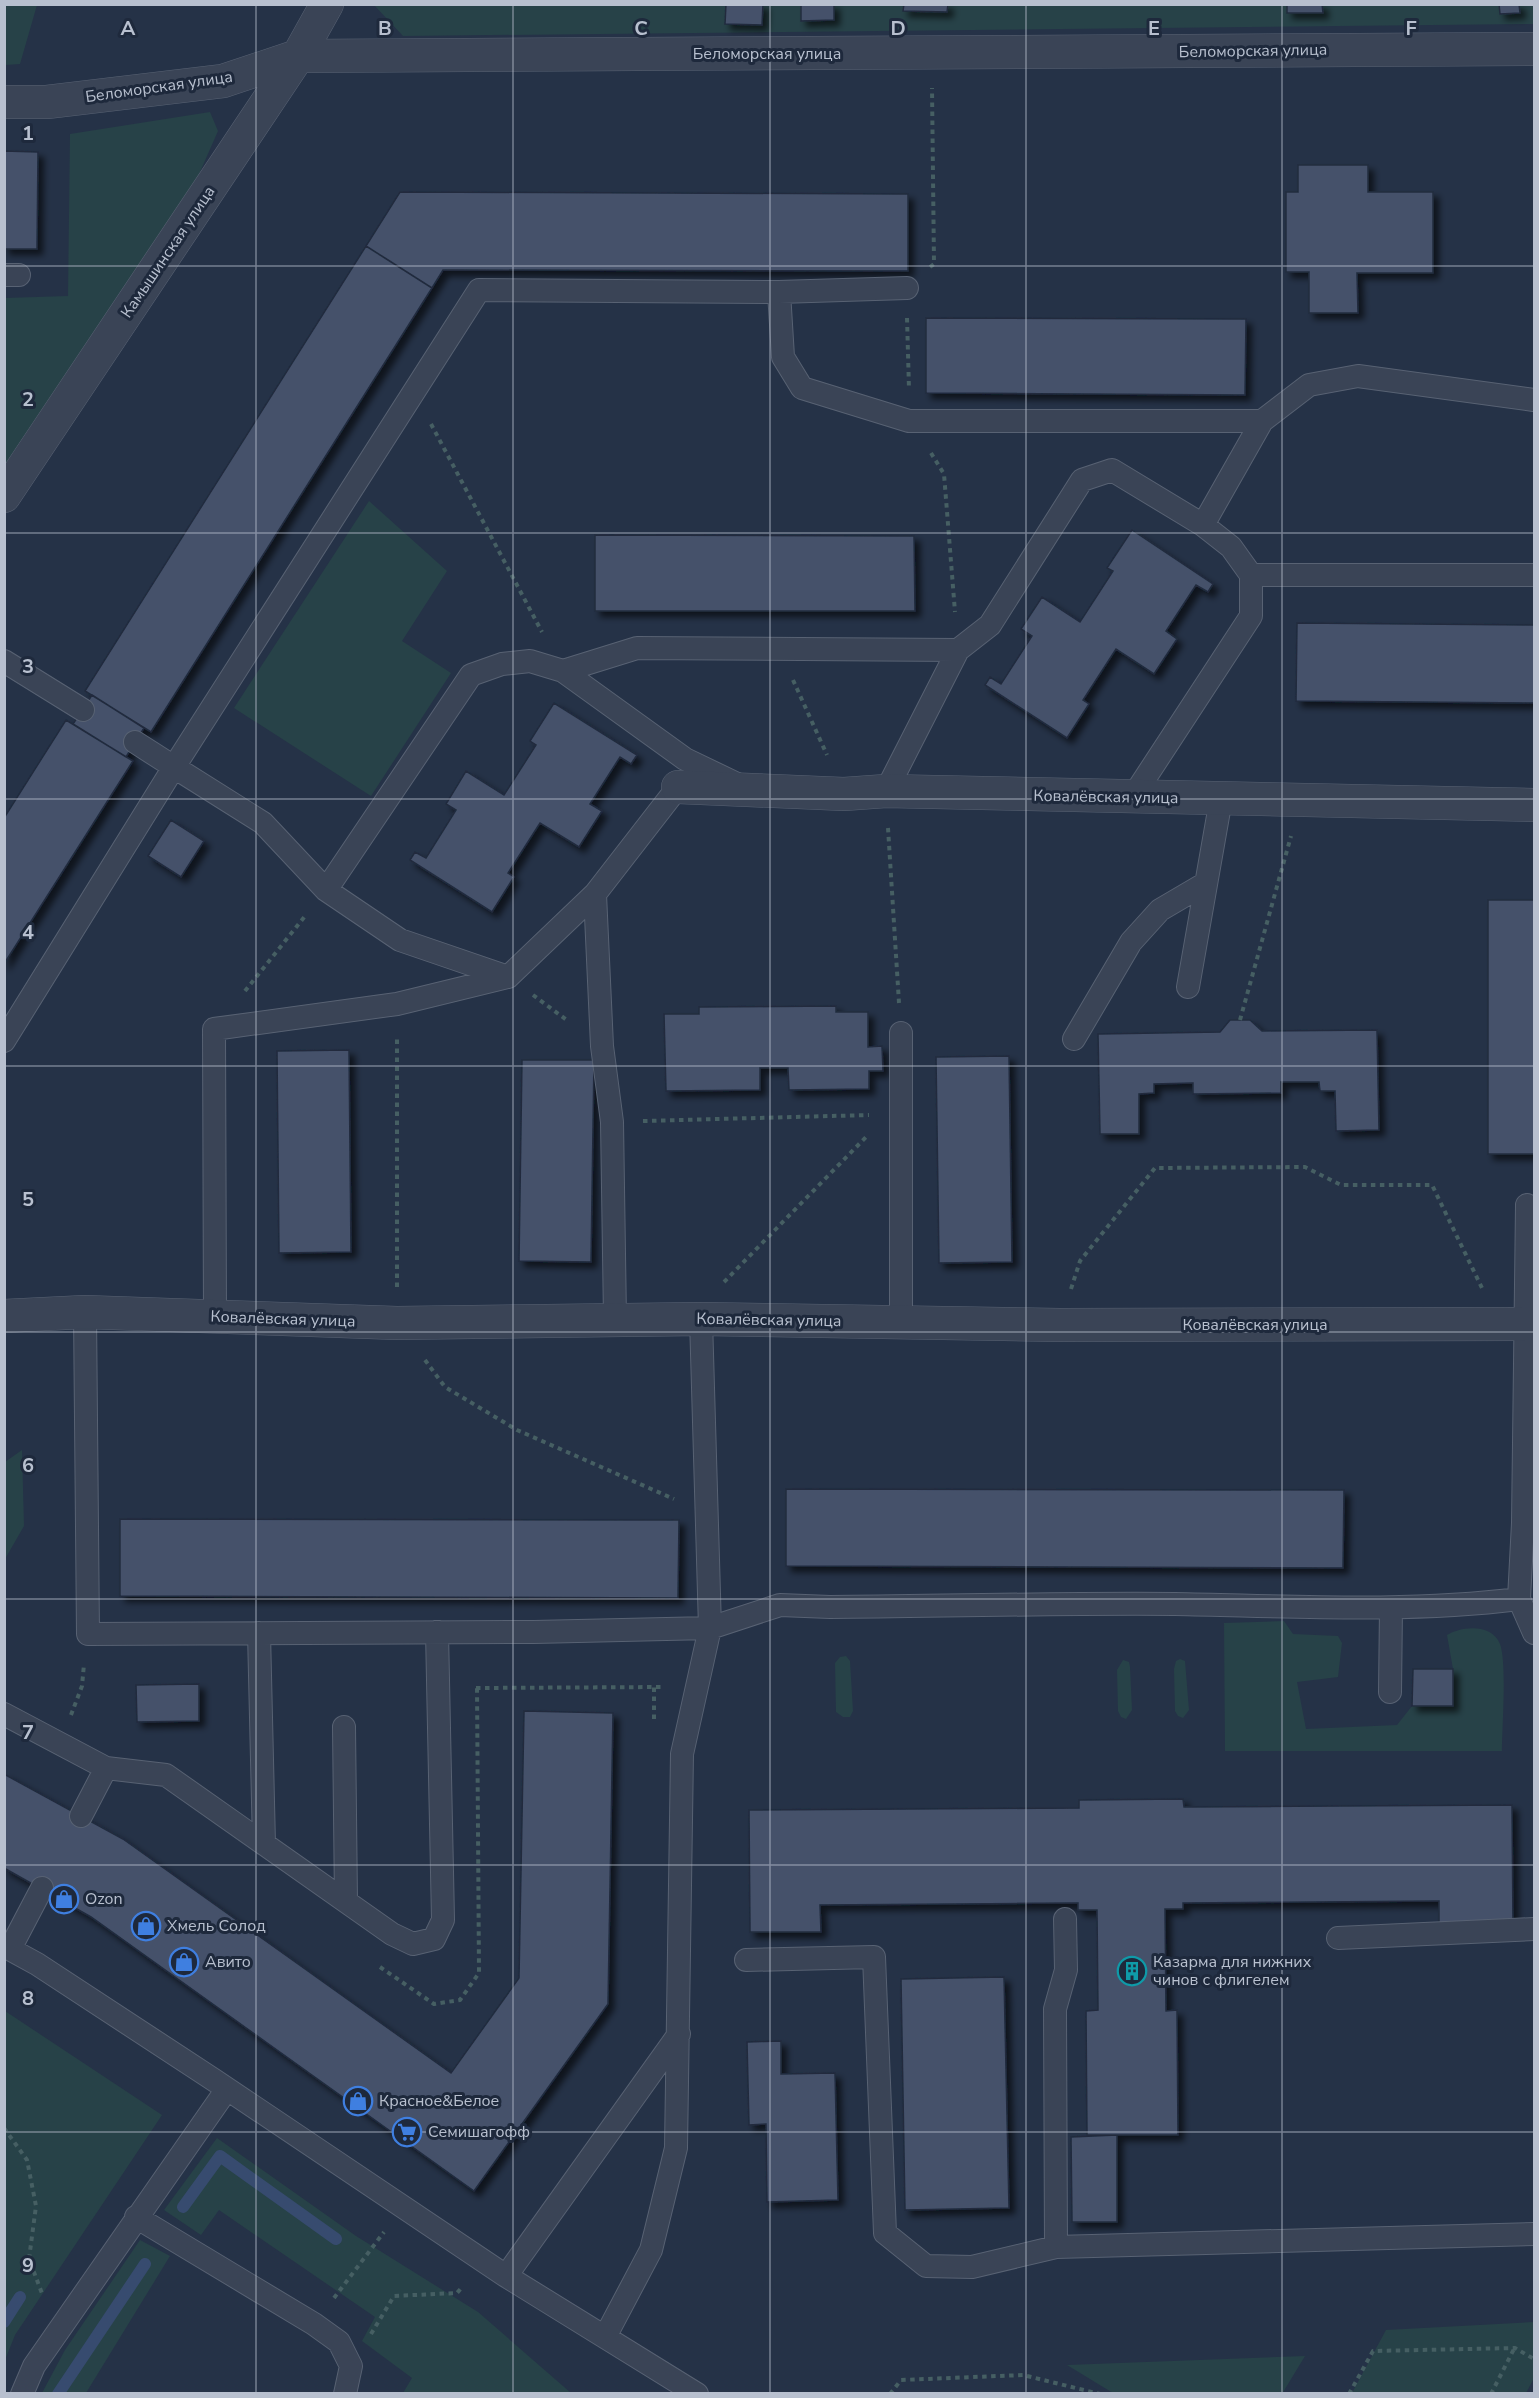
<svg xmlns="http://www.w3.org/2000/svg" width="1539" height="2398" viewBox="0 0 1539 2398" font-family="'Nunito Sans',sans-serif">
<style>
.green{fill:#274248}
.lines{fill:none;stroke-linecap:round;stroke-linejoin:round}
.stream{stroke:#374b6f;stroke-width:12}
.building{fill:#44516a;stroke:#202b3e;stroke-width:1.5;filter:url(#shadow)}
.lane-casing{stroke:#586273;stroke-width:24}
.street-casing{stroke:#586273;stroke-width:34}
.path{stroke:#465f63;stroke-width:4;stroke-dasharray:4.5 4.5;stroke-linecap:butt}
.lane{stroke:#3a4456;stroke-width:22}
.street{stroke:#3a4456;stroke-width:33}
.grid{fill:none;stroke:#b8c0cf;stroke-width:1.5;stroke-opacity:0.55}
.labels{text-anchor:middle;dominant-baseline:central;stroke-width:6;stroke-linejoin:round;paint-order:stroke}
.street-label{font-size:16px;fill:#b8c0cf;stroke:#1e293c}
.poi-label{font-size:16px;fill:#b8c0cf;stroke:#1e293c;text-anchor:start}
.grid-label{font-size:20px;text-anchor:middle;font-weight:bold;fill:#b8c0cf;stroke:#1e293c;stroke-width:6;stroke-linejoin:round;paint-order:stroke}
</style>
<defs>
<filter id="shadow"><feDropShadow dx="5.5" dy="5.5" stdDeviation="3" flood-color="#0009"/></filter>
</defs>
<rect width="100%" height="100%" fill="#253247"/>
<!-- green -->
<path class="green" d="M5,4l32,1 -17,59 -15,1z
M1534,4v20l-1131,12 -29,-31z
M210,112l8,19 -22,50 -191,292v-175l63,-2 2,-162z
M369,501l78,70 -45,70 49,32 -80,123 -137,-88z
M22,1450l2,76 -19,33v-97z
M1284,1621l9,13 45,2 4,7 -4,34 -41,5 9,47 91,-4 15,-19h40l1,-37 -6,-34c14,-9 45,-12 53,9 7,19 2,84 2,107h-277l-1,-128z
M846,1656l4,5 3,50 -3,6h-7l-7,-5 -1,-49 5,-6z
M1180,1659l5,2 4,49 -6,8 -5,-2 -3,-5 -1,-42 2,-8z
M1123,1660l6,2 1,5 2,43 -6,9 -5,-2 -3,-6 -1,-41z
M5,2011l157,104 -147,220 -10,25z
M217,2138l139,98 122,76 93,81h-168l9,-15 -50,-37 13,-24 -156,-107 -18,25 -37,-25z
M140,2240l30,16 -84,137h-44l23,-43z
M1534,2322v56l-8,15h-174l34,-63z
M1305,2356l-23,38 -169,-1 -46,-28z"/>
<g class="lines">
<!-- stream -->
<path class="stream" d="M183,2207l37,-51 116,83
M4,2322l16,-25
M58,2394l87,-130"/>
</g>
<!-- building -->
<path class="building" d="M726,4h37l-1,21 -37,-1z
M801,4h33v16l-33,1z
M904,4h44l-1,8 -44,-1z
M1287,4h35l1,9h-36z
M1499,4h20l1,9 -20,1z
M4,151l34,1 -1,97h-33z
M1298,165h70v27h65v81h-76l1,40h-49v-41h-23v-80h12z
M400,192l508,2v77l-465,-1 -11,18 -66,-42z
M366,246l66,42 -281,444 -66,-41z
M926,318l320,1 -1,76 -319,-2z
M1132,530l81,54 -5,8 -12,-7 -30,46 11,8 -23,35 -38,-25 -33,51 6,4 -22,34 -82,-53 5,-8 11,7 31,-48 -11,-7 21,-32 38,25 33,-51 -6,-3z
M595,535l319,1 1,75h-320z
M1297,623l237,2v78l-238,-2z
M92,695l52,33 -18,29 -53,-33z
M554,703l83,52 -6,9 -11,-7 -30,47 12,7 -23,36 -39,-24 -32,50 6,4 -22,35 -82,-52 5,-8 11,6 30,-48 -10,-6 20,-33 38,24 32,-50 -6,-4z
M66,720l67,41 -129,203v-146z
M171,820l33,21 -23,36 -33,-21z
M1488,900h46v254h-46z
M836,1006v6h32v35l14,-1 1,25h-14v18l-80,1 -1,-22h-28v22l-94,1 -2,-77h35v-7z
M1230,1020h20l12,11 115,-1 2,100 -43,1 -1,-40h-15l-1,-9h-38v11l-88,1v-11l-39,1v9l-15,1v40h-39l-2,-100 122,-2z
M349,1050l2,202 -72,1 -2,-202z
M1009,1056l3,206 -73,1 -3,-206z
M522,1060h72l-3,202 -72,-1z
M786,1489l558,1 -1,78 -557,-2z
M120,1519l559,1 -1,78 -558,-2z
M1413,1669h40v37h-41z
M199,1684v37l-62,1 -1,-37z
M524,1711l89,2 -5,291 -134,187 -383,-274 -87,-49v-94l119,65 328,234 68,-95z
M1183,1799l1,8 328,-2 1,122 -74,1v-27l-256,2v6h-18l1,102 11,-1 1,125h-91l-1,-124 12,-1 -1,-100h-19v-7l-258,2 1,27h-71l-1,-122 330,-2v-8z
M1004,1977l5,231 -104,2 -4,-231z
M781,2041v33l54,-1 3,127 -71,2 -1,-78 -17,1 -2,-83z
M1117,2135v87h-45l-1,-85z"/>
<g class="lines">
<!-- lane casing -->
<g class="lane-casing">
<path id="lane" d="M4,275h15
M779,292l4,65 19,31 107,33h353
M1203,525l59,-104 47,-36 49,-9 176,24
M1251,575h283
M4,661l79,49
M563,671l74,-23 321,2 32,-25 92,-145 30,-10 91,55 28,22 20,28v41l-119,182
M135,742l39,25 305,-477 300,2 128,-4
M886,791l72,-141
M326,890l145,-215 31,-11 28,-3 33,10 122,88 52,25
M1188,987l33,-188
M901,1033v289
M1074,1039l57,-97 29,-32 46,-27
M4,1041l170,-274 89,56 63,67 74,50 108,37
M85,1312l3,322 446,-2 176,-4 70,-23 50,2c115,-1 230,-4 345,-3 115,2 230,9 344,-5l4,-76 4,-318
M215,1317l-1,-288 183,-25 111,-27 87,-83
M615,1319l-3,-197 -10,-76 -7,-152 83,-107
M1519,1599l15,34
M259,1633l5,211
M1390,1692l1,-84
M4,1714l102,54 60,7 226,159 21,10 21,-5 9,-19 -6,-288
M344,1727l2,174
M81,1816l25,-48
M1338,1938l196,-9
M4,1946l33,18 177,116 292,196 191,118
M10,1949l32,-61
M746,1960l128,-3 11,276 41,33 46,1 84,-20 478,-13
M136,2217l178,107 25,18 12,24 -6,28
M1056,2247l-1,-238 11,-39 -1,-51
M506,2276l173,-242
M605,2337l46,-87 25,-102 6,-394 28,-126 -9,-309
M22,2394l12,-28 193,-277"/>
</g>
<!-- street casing -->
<g class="street-casing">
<path id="street" d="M4,102h43l176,-21 75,-25 1236,-7
M4,496l294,-440 29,-52
M678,787l166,7 42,-3 648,14
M4,1316l81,-4 312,11 304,-4 359,6 474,-1"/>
</g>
<!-- path -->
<path class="path" d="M930,267l4,-3 -2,-176
M907,318l2,71
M431,424l111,208
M931,453l13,21 11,138
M793,680l34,75
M888,828l11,175
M245,991l61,-76
M533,995l35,26
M1240,1020l51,-184
M643,1121l226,-6
M724,1282l144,-147
M397,1287v-251
M1071,1289l9,-28 75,-93 150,-1 36,18h91l50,103
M425,1360l20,27 72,43 157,69
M476,1688l188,-1
M71,1715l11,-29 2,-22
M654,1719v-32
M380,1967l54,37 26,-4 19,-27 -2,-285
M4,2128l23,32 9,46 -7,53 14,37
M334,2298l50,-66
M371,2334l23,-38 63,-3 6,-7
M890,2394l11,-14 122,-5 77,19
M1349,2394l24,-43 142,-3 19,11
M1491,2394l23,-45"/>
<!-- lane -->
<use href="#lane" class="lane"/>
<!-- street -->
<use href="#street" class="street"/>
</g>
<!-- grid -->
<path class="grid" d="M256,4v2390M513,4v2390M770,4v2390M1026,4v2390M1282,4v2390M4,266h1530M4,533h1530M4,799h1530M4,1066h1530M4,1332h1530M4,1599h1530M4,1865h1530M4,2132h1530"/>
<!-- icons -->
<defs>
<g id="shop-ring" transform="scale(1.5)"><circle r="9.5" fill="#1e293c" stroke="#3f7fe0" stroke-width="1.5"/><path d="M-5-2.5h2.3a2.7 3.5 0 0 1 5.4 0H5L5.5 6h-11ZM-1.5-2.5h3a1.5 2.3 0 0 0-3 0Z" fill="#3f7fe0"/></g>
<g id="building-ring" transform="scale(1.5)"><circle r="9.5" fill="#1e293c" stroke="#0f9aa8" stroke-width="1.5"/><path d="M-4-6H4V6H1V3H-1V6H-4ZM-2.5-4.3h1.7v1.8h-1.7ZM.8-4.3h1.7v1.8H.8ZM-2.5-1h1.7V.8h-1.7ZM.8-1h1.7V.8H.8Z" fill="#0f9aa8"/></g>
<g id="supermarket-ring" transform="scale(1.5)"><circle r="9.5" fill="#1e293c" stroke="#3f7fe0" stroke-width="1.5"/><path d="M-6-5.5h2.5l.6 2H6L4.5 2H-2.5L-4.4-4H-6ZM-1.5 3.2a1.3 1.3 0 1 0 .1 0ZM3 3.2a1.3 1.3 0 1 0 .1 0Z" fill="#3f7fe0"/></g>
</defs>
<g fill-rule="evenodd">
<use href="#shop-ring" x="64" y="1899"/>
<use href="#shop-ring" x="146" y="1926"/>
<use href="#shop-ring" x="184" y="1962"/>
<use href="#building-ring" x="1132" y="1971"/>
<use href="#shop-ring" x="358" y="2101"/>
<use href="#supermarket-ring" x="407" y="2132"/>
</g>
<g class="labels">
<!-- street labels -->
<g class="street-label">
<text transform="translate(1253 51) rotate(-1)">Беломорская улица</text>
<text x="767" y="54">Беломорская улица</text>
<text transform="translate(159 87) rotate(-8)">Беломорская улица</text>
<text transform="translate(168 252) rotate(-56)">Камышинская улица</text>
<text transform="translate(1106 797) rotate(1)">Ковалёвская улица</text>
<text transform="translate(283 1319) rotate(2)">Ковалёвская улица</text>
<text transform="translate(769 1320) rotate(1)">Ковалёвская улица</text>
<text x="1255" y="1325">Ковалёвская улица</text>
</g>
<!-- poi labels -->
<g class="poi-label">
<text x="85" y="1899">Ozon</text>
<text x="167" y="1926">Хмель Солод</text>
<text x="205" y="1962">Авито</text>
<text x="1153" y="1962">Казарма для нижних<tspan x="1153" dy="18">чинов с флигелем</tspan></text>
<text x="379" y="2101">Красное&amp;Белое</text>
<text x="428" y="2132">Семишагофф</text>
</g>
</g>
<g class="grid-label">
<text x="128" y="35">A</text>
<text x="385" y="35">B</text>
<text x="641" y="35">C</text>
<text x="898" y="35">D</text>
<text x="1154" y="35">E</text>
<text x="1411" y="35">F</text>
<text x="28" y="140">1</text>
<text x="28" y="406">2</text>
<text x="28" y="673">3</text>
<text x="28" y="939">4</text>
<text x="28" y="1206">5</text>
<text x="28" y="1472">6</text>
<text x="28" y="1739">7</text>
<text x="28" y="2005">8</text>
<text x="28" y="2272">9</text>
</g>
<!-- border -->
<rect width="1539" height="2398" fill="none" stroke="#b8c0cf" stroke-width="12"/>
</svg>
